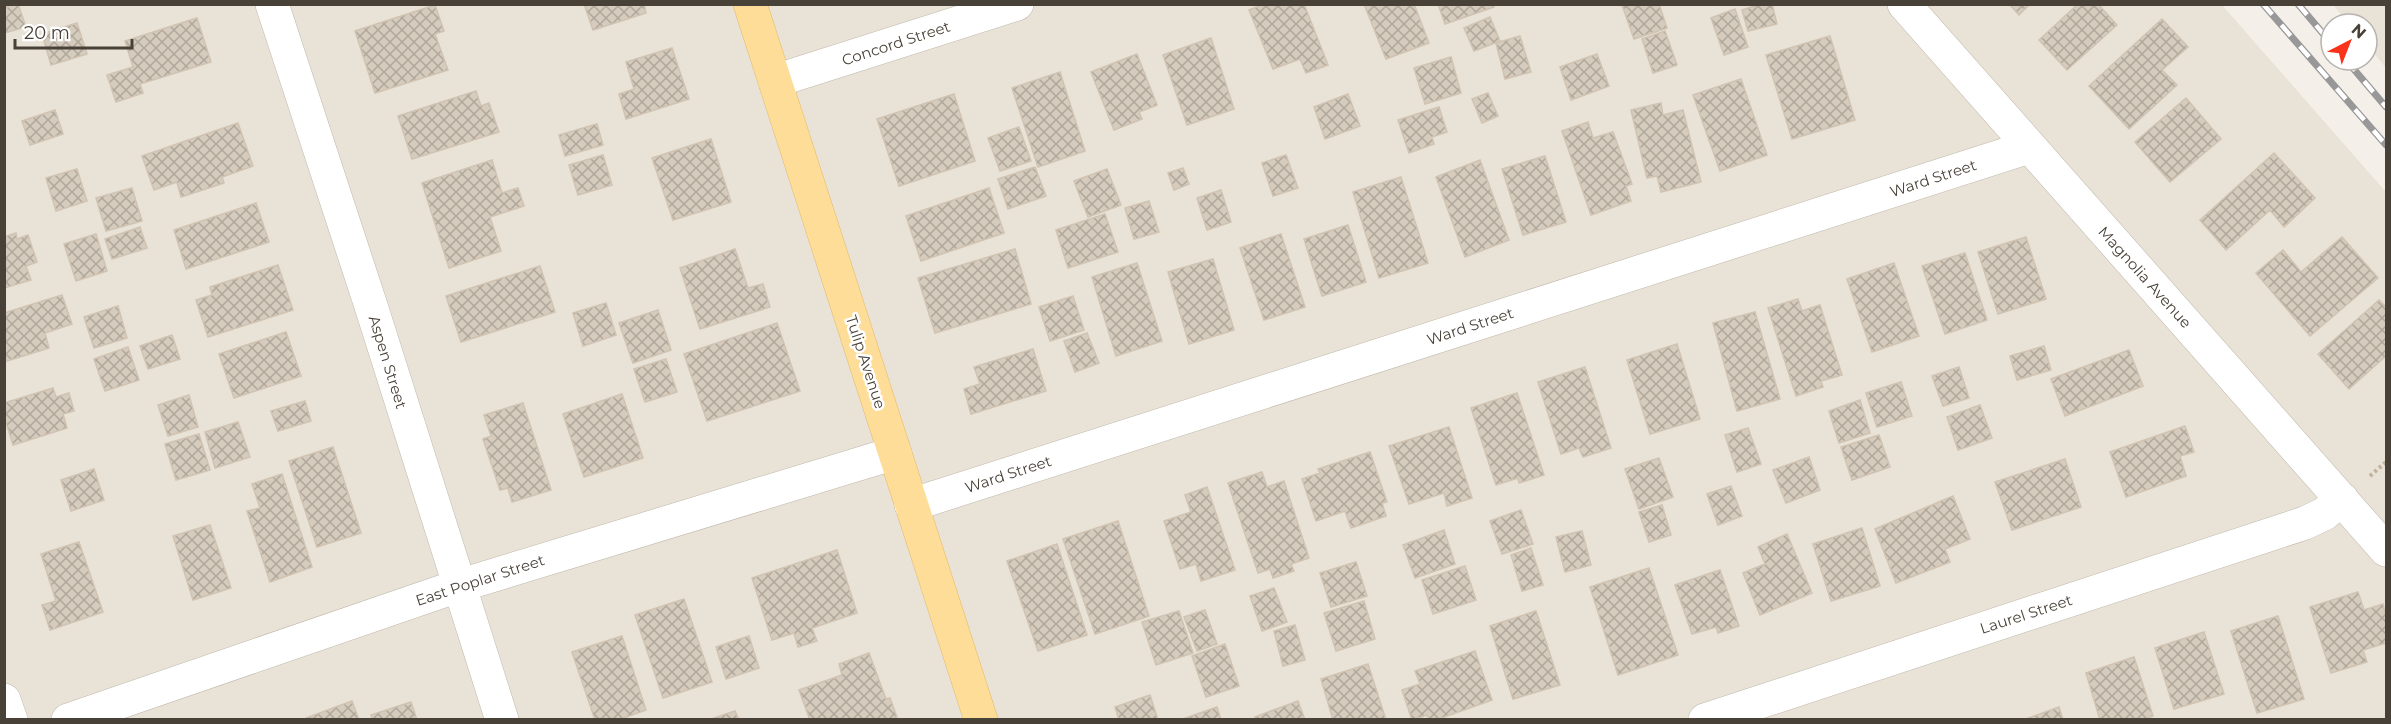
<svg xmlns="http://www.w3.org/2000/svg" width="2391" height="724" viewBox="0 0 2391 724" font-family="Montserrat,sans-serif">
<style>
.residential{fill:#e8e2d7}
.building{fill:url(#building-cross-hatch);stroke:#d1c3b1;stroke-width:1.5}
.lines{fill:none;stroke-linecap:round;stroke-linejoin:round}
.minor-casing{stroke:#c0b8ab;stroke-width:34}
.major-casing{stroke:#e4b967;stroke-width:34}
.path{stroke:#c2b39c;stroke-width:4;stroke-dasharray:3 3;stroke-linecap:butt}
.minor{stroke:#fff;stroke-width:33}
.major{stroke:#fedd98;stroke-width:33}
.rail-casing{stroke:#989898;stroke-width:7}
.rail{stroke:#fff;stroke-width:4.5;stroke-dasharray:14;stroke-linecap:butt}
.labels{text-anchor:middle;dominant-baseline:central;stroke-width:5;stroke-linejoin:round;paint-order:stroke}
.street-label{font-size:15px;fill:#484137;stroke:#fff}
</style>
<defs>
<pattern id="building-cross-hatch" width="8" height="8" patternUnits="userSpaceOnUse" patternTransform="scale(1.5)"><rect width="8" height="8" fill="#d6ccbe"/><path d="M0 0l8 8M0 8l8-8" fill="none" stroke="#b0a79b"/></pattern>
</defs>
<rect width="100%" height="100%" fill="#f4f0e9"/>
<!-- residential -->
<path class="residential" d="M4,5h2218l164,187v527h-2381z
M2333,5h53v63l-19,-23v-21h-18z"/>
<!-- building -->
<path class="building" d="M14,4h4l8,23 -22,6v-25z
M584,4h60l2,9 -53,17z
M1264,4h40l24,61 -22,8 -6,-14 -27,10 -24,-59z
M1364,4h50l15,39 -43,16z
M1438,4h55l1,3 -49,17z
M1659,4l8,24 -33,11 -12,-34z
M1761,4h11l5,20 -29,7 -6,-21z
M2009,4h21l-11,11z
M2078,4h20l19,21 -50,45 -28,-30z
M435,5l9,26 -9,3 13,36 -73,23 -20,-62z
M1735,9l13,38 -24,8 -13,-37z
M1490,17l10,24 -26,10 -10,-23z
M197,18l14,44 -71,22 3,9 -27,9 -9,-27 26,-8 -8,-26z
M2162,19l26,28 -26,23 15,15 -48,44 -40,-43z
M77,23l10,31 -36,11 -9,-31z
M1665,31l12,34 -24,8 -11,-34z
M1520,36l11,36 -26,7 -9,-36z
M1830,36l25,84 -63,19 -26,-84z
M1211,38l23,71 -47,16 -24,-70z
M672,48l17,51 -63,20 -7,-25 15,-5 -8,-27z
M1137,54l20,51 -18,7 3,7 -28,11 -23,-58z
M1597,54l12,32 -38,14 -11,-33z
M1451,57l10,36 -36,11 -11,-36z
M1060,72l25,79 -47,16 -26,-79z
M1741,79l26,76 -47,16 -27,-76z
M476,91l5,15 8,-3 10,29 -87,27 -14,-43z
M1488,93l10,23 -16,7 -10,-24z
M954,94l21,67 -76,25 -22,-67z
M1348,94l12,32 -35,13 -11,-32z
M2186,98l35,41 -51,43 -35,-40z
M1661,103l2,12 20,-5 18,72 -40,10 -4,-16 -10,2 -16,-68z
M1439,107l8,25 -15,5 2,7 -25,9 -11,-33z
M55,110l8,24 -33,11 -8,-24z
M1588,122l5,16 20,-6 19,52 -6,2 5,15 -40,14 -29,-84z
M238,123l15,43 -31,11 2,6 -43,14 -4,-15 -23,8 -12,-34z
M597,124l6,21 -38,11 -6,-21z
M1019,127l12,34 -31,10 -12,-33z
M711,139l20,63 -58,18 -21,-62z
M2274,153l41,45 -31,29 -14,-17 -44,40 -26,-30z
M603,155l9,30 -34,10 -9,-30z
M1286,155l12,33 -25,8 -11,-33z
M1545,156l21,66 -43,13 -21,-66z
M492,160l10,33 16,-5 6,18 -34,11 11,34 -52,17 -27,-85z
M1480,160l29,80 -44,17 -29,-80z
M1035,167l11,29 -38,13 -10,-30z
M1183,168l6,16 -15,6 -6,-17z
M77,169l10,32 -31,10 -10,-33z
M1107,169l14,36 -33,12 -14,-36z
M1401,177l27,86 -49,15 -26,-86z
M132,188l10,33 -36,10 -10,-33z
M989,188l15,45 -83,28 -15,-45z
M1221,190l10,32 -24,8 -10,-32z
M1149,201l10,31 -25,7 -9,-31z
M256,203l13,39 -83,27 -12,-39z
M1105,214l13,38 -50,16 -12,-38z
M1348,225l18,57 -44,14 -18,-57z
M140,227l7,21 -35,11 -7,-20z
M16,233l1,6 11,-4 9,27 -11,4 5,14 -27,8v-51z
M96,234l11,37 -31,10 -12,-37z
M1281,234l24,73 -41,13 -24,-72z
M2026,237l20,62 -48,15 -20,-62z
M2342,237l36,41 -68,58 -54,-63 27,-23 18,22z
M735,249l13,39 15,-4 7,23 -70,22 -20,-61z
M1015,249l16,55 -96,29 -17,-55z
M1965,253l22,67 -42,14 -23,-68z
M1213,259l21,71 -45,14 -21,-72z
M1137,263l25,78 -46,15 -24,-79z
M1894,263l25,73 -47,16 -25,-73z
M278,265l15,45 -85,27 -12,-37 16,-5 -2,-8z
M540,266l15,46 -94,30 -15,-46z
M62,295l10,29 -27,9 4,15 -45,14v-49z
M1073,296l11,34 -34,11 -11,-34z
M1798,299l4,12 18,-6 22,70 -21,6 2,6 -27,9 -28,-88z
M2379,300l7,7v49l-37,33 -31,-35z
M606,303l10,32 -33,11 -10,-33z
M118,306l9,32 -33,10 -10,-31z
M658,310l13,40 -38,13 -14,-40z
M1755,312l25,87 -43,12 -24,-88z
M777,323l23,68 -93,30 -23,-67z
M286,332l15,44 -67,22 -15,-44z
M1087,333l12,30 -24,9 -11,-31z
M172,335l8,24 -32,10 -8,-23z
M1677,344l23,75 -50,15 -23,-74z
M2044,346l7,24 -34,10 -7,-24z
M128,347l11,33 -34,11 -11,-32z
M1033,349l13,42 -75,23 -7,-25 16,-5 -6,-17z
M2129,350l14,36 -78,30 -14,-37z
M666,359l11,33 -32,10 -11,-33z
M1585,367l26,81 -28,9 -4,-9 -18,6 -23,-72z
M1959,367l10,31 -26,8 -11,-30z
M1901,382l11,34 -35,11 -11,-34z
M53,388l3,9 13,-4 5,18 -11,3 4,14 -54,17 -9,-29v-13z
M1517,393l27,82 -25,8 -1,-5 -22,7 -25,-77z
M622,394l21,64 -59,19 -21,-63z
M189,395l9,32 -30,9 -10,-31z
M1860,400l10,33 -31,10 -10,-32z
M305,401l6,20 -33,10 -7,-20z
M523,403l28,87 -39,12 -4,-14 -8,2 -17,-51 8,-3 -7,-21z
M1980,405l12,33 -34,12 -11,-33z
M238,422l12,35 -35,11 -10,-36z
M2185,426l9,26 -14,4 6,20 -60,21 -16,-45z
M1449,427l23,71 -25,8 -3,-13 -35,11 -20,-58z
M1748,428l13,36 -24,8 -12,-37z
M199,434l11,36 -34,10 -11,-36z
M1879,435l11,32 -38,13 -11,-33z
M333,447l28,86 -44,14 -28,-86z
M1370,452l17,50 -5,1 4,13 -35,12 -6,-17 -29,10 -14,-42 18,-6 -2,-4z
M1809,457l11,33 -34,13 -13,-33z
M1659,458l14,39 -34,12 -14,-40z
M2065,459l16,48 -69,23 -17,-48z
M94,469l10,31 -33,11 -10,-31z
M1262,472l5,15 17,-6 25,77 -18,6 3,7 -21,7 -3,-9 -12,4 -30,-90z
M282,474l30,93 -42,15 -23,-71 13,-3 -8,-24z
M1731,486l11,30 -24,9 -11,-31z
M1207,487l28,83 -34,11 -5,-17 -16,5 -16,-48 27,-9 -6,-17z
M1953,496l17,43 -25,10 5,13 -54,21 -21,-54z
M1662,505l9,30 -22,7 -10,-30z
M1521,510l12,34 -31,10 -12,-33z
M1118,521l31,95 -54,18 -32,-95z
M210,525l21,63 -38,12 -20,-64z
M1862,528l18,58 -49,15 -18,-57z
M1444,530l11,34 -40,14 -12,-33z
M1582,531l9,34 -26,7 -9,-35z
M1787,534l25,59 -52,22 -17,-42 22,-9 -7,-17z
M79,542l24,70 -53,18 -8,-25 14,-4 -15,-47z
M1057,544l30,91 -49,16 -31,-90z
M1531,548l12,37 -21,6 -11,-36z
M837,550l20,63 -45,15 5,13 -19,6 -4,-14 -22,7 -20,-62z
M1356,562l11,34 -36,11 -11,-34z
M1465,566l11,34 -43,14 -11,-34z
M1649,568l29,87 -60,20 -28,-88z
M1720,570l19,56 -21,7 -2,-6 -24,7 -17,-49z
M1274,588l13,34 -25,9 -12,-35z
M2358,592l6,18 19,-6 3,13v26l-23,7 4,12 -36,11 -21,-66z
M684,599l28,83 -49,16 -28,-83z
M1364,601l11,38 -39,12 -12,-38z
M1205,610l12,34 -20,7 -13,-34z
M1179,611l14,42 -37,12 -14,-43z
M1536,611l24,74 -47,14 -23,-73z
M2278,616l26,83 -47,14 -26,-82z
M1295,625l10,35 -22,6 -9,-35z
M2204,632l20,62 -50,15 -19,-61z
M622,636l24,74 -28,10h-23l-23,-68z
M749,636l10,32 -33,11 -10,-32z
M1225,644l14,42 -33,11 -14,-41z
M1475,651l17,49 -56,20h-7l-2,-5 -15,5 -10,-30 18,-6 -5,-13z
M869,653l17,46 4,-1 7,19 -7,3h-80l-11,-30 43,-15 -3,-11z
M2134,657l19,59 -11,4h-42l-14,-47z
M1368,664l18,56h-53l-12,-41z
M1150,695l8,25h-39l-4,-13z
M352,701l7,19h-53v-2z
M1298,701l7,19h-49l-1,-3z
M411,702l6,18h-45l-1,-5z
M1217,707l4,13h-41z
M2059,707l4,13h-40z
M735,711l4,9h-28v-1z"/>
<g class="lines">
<!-- minor casing -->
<g class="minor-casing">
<path id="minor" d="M272,4l100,305 130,411
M1904,4l482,546
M775,81l242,-77
M911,505l1118,-358
M4,700l7,20
M68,720l390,-134 437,-133
M1705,720l600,-197 19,-9 18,-15"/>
</g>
<!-- major casing -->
<g class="major-casing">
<path id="major" d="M750,4l231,716"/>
</g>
<!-- path -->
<path class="path" d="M2370,476l16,-14"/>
<!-- minor -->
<use href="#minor" class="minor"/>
<!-- major -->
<use href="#major" class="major"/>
<!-- rail casing -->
<g class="rail-casing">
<path id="rail" d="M2263,4l123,141
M2298,4l33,39
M2346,60l40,47"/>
</g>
<!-- rail -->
<use href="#rail" class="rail"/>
</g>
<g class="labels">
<!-- street labels -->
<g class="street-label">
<text transform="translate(896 43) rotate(-18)">Concord Street</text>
<text transform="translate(1933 178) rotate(-18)">Ward Street</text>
<text transform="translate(2145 277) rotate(48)">Magnolia Avenue</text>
<text transform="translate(1470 326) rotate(-18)">Ward Street</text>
<text transform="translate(388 362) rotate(73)">Aspen Street</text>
<text transform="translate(866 362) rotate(72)">Tulip Avenue</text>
<text transform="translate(1008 474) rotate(-18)">Ward Street</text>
<text transform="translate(480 580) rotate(-18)">East Poplar Street</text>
<text transform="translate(2026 614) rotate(-18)">Laurel Street</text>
</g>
</g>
<!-- border -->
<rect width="2391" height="724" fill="none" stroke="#484137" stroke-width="12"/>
<!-- north arrow -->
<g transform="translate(2349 42) rotate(42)"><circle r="28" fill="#ffffff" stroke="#b6b3af" stroke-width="1.5"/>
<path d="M0-4.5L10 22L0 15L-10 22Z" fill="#fa331b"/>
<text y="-9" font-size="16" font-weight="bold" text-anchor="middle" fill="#484137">N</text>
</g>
<!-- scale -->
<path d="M15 39v9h117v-9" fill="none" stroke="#484137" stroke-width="3"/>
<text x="24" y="39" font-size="18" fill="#484137" stroke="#ffffff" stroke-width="4.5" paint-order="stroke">20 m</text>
</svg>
